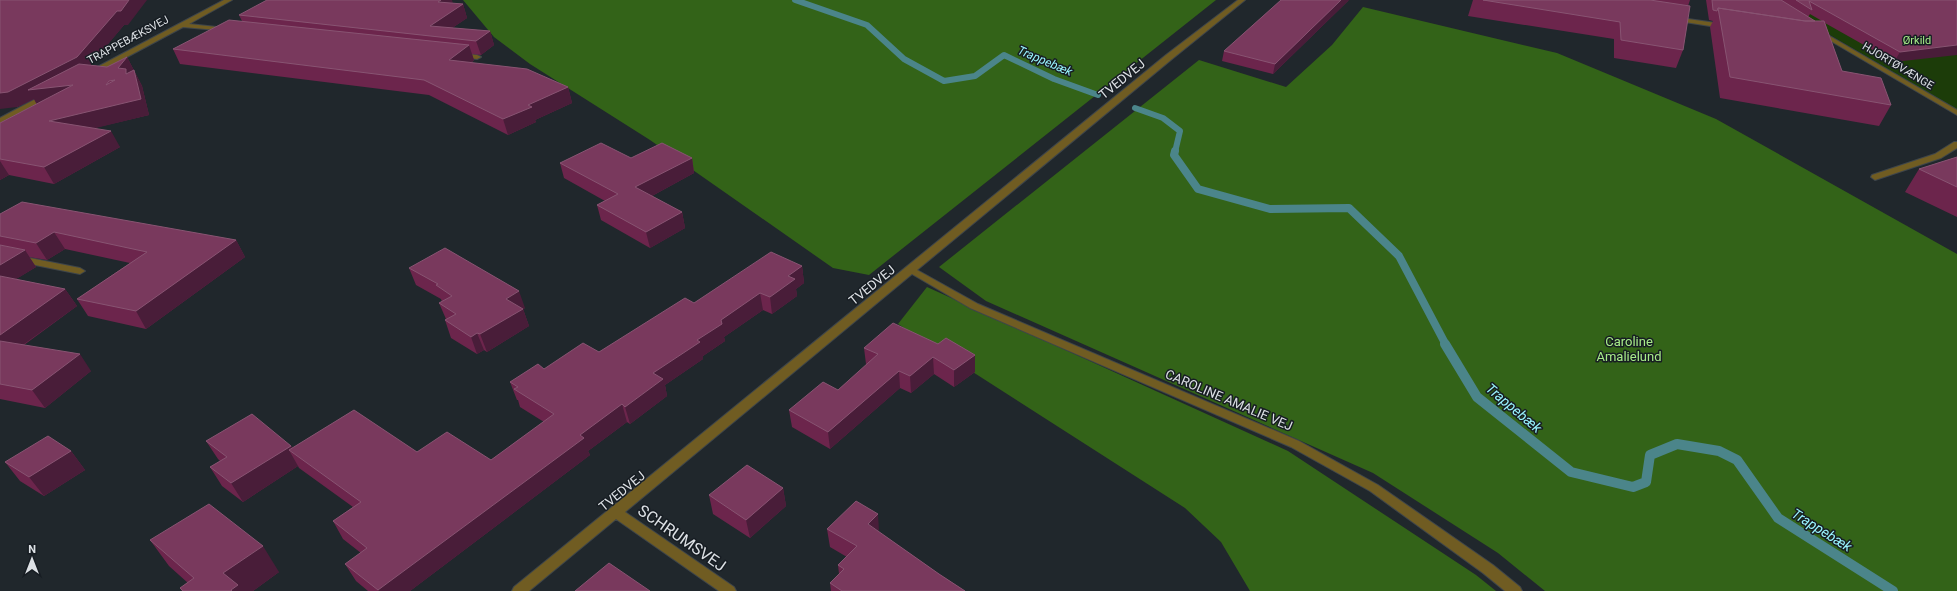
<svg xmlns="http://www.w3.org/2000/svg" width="1957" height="591" viewBox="0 0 1957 591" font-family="Roboto,sans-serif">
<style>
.green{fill:#1c3c09}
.forest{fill:#336318}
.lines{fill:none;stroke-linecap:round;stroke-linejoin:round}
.stream-far2{stroke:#4b858a;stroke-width:6}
.stream-far1{stroke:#4b858a;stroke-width:8}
.stream{stroke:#4b858a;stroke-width:10}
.minor-casing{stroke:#3e454a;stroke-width:2}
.minor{fill:#705c22;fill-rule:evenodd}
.wall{fill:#6c254c;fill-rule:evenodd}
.shaded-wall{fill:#491d39}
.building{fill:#79395d;stroke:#885472;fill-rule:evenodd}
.labels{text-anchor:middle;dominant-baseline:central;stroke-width:3;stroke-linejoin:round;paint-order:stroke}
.far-street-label{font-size:11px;fill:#dde1e5;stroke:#171d23}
.far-park-label{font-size:11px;fill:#a7eb88;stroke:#171d23}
.far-water-label{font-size:12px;font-style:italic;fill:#99f5fe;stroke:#171d23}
.street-label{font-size:13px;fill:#dde1e5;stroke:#171d23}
.park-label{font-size:13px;fill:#a7eb88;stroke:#171d23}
.water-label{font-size:14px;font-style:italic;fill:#99f5fe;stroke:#171d23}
.near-street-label{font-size:16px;fill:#dde1e5;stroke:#171d23}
</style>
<rect width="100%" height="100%" fill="#20272c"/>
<!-- green -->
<path class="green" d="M1771,0h186v110z"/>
<!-- forest -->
<path class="forest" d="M463,0h753l-347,275 -36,-7 -183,-128 -120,-76 -36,-27z
M1363,7l194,46 159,66 241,135v337h-412l-47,-38 -125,-80 -387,-172 -47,-34 260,-207 87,27 46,-42z
M927,287l361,164 188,124 20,16h-246l-29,-49 -36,-34 -287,-184z"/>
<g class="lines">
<!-- stream-far2 -->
<path class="stream-far2" d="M795,0l72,25 37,34 40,22 31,-5 29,-21 50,24 44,16
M1135,108l28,10 17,13 -5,21"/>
<!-- stream-far1 -->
<path class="stream-far1" d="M1175,151l-1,4 24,34 72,20 79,-1 50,48 47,89"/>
<!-- stream -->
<path class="stream" d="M1445,344l32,53 94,75 62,15 13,-5 4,-27 27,-11 42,7 18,9 41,58 115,73"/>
<!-- minor casing -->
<g class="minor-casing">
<path id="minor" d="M224,0h8l-43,24 37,4 3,2 -1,1 -45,-4 -88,47h-3l-4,-2z
M1238,0h7l-73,59 -255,211 61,34 321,137 79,44 115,80 27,22 2,4h-17l-22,-18 -113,-82 -79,-44 -321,-139 -58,-34 -287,238 109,75 2,4h-17l-103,-72 -87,72h-17l2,-4 652,-532z
M1674,17l49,7 3,2 -3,2 -51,-8 -1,-1z
M1821,31l136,79v5l-138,-81 -1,-1z
M457,53l20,2 4,2 -4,2 -17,-2h-3z
M45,94h3l4,2 -52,27v-5z
M1954,142h3v6l-16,10 -66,22 -4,-3 1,-2 63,-21z
M0,252l80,16 5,3 -5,3 -80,-16z"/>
</g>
<!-- minor -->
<use href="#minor" class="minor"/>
</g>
<!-- wall -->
<path class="wall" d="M0,0l128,25h-4l-34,40 17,2 20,-10 15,29 7,29 -55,13 26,19 -66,37 -45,-9 -9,5v-57l37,-19 -3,-5 -17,8z
M1349,0l-76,74 -51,-13 2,-10z
M1473,0h217l-2,6 -5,44 -7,18 -62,-10v-19l-146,-23z
M1706,0h251l-63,62 -69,-39 17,48 49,34 -12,21 -159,-28 -10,-71 3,-6 -4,-1zM1810,14l12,7h-7l-7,-4z
M453,3l10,1 4,14 -15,10 38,3 4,14 -13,10 -9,-1 2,6 -3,3 97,24 4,16 -37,17 1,2 -28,13 -79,-40 -249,-31 -7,-15 69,-28 -3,-6z
M1957,157v60l-52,-25 14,-23z
M631,158h61l2,15 -42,23 30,16 3,16 -35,20 -49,-28 -4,-15 8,-4 -41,-23 -4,-15z
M0,214l236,26 9,17 -99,72 -58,-13 -11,-17 53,-36 -65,-14 -18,11 -18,-3 7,10 -20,12 49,10 12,17 -53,39 67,26 -46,37 -45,-9z
M802,266l2,17 -8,6 1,7 -25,18 -9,-4 -39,27 1,4 -22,15v3l-38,26 2,11 -37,28 -3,-2 -39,29 2,4 -180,136h-42l-12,-10 -11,-17 16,-11 -18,-14 -10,-18 20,-14 -54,-39 -1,-2 -55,36 -21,-16 -12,-19 10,-6 -2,-2 -12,-18 85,5 2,2 124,4 74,8 53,-38 -24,-15 -2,-7h-1l-7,-18 34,-13 55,-17 95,-49z
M409,268l116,40 -2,1 6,17 -42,26 -3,-2 -7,4 -26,-16 -6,-18 1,-1 -7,-16 3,-1 -1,-3 -25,-14z
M938,344l37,11v17l-21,15 -20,-13 -23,19 -11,-5 -70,61 -38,-22 -3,-17 49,-20 29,-25 -1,-1 -2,-16z
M71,451l14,19 -41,26 -24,-15 -15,-19z
M783,488l3,18 -36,32 -37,-24 -4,-19z
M827,529l52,3 60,42 26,17h-134l-1,-8 9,-9 -1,-9 9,-8 -17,-10z
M150,540l129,32 -26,19h-71l-2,-3 8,-5 -19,-17z"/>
<!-- shaded-wall -->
<path class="shaded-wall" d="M129,0h18l-19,25h-4l-39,47 -12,13 -36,20 -3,-6 -17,8 -17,2v-16l117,-82z
M441,0h11l2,7 -16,-5z
M1341,0h8l-76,74 2,-10z
M463,4l4,14 -28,19 -9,-11z
M490,31l4,14 -13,10 -5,-14z
M469,45l5,15 -20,15 -5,-15z
M1957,45v10l-63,7 6,-10z
M127,57l15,29 7,29 -90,22 -10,-16 82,-44 -13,-9z
M568,87l4,16 -37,17 1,2 -28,13 -5,-16 25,-14z
M111,131l9,16 -66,37 -10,-17z
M692,158l2,15 -55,30 -4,-16z
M0,161l9,14 -9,5z
M682,212l3,16 -35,20 -4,-16z
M54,232l11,17 -18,11 -11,-17z
M236,240l9,17 -99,72 -10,-18z
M25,250l11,17 -36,22v-24z
M802,266l2,17 -8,6 1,7 -25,18 -2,-17 18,-21z
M65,289l12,17 -71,51 -6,-8v-14z
M519,291l6,17 -2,1 6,17 -42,26 -7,-18 26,-35z
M760,293l3,17 -39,27 1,4 -22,15v3l-38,26 2,11 -37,28 -5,-17 28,-34 44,-33 24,-20z
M477,333l7,17 -7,4 -6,-17z
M80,354l11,17 -46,37 -13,-18z
M975,355v17l-21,15v-17z
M933,357l1,17 -23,19 -1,-17z
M899,371l1,17 -70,61 -2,-17z
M622,404l5,18 -39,29 2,4 -180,136h-31l-1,-1 202,-155z
M291,446l6,9 -8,-5 9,16 -55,36 -12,-19z
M71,451l14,19 -41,26 -15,-19z
M783,488l3,18 -36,32 -4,-18z
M878,514l1,17 -11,-7z
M263,546l16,26 -26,19h-22l-8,-18z"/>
<!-- building -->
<path class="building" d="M0,0h129l-8,11h-4l-40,46 -69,35 -8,1z
M267,0h174l-3,2 25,2 -33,22 60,5 -14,10 -237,-26z
M1281,0h60l-66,64 -51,-13z
M1483,0h167l40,6 -7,44 -62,-10 -1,-18z
M1712,0h69l34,21h-10l-87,-13 -1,3 -4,-1z
M1796,0h161v45l-57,7 -91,-51 3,9z
M1718,8l87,13h19l18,50 39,7 10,27 -161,-28z
M229,20l240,25 -20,15 78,9 41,18 -40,18 4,2 -29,12 -79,-39 -251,-31z
M127,57l-9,11 8,1v5l8,-4 7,29 -92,22 62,10 -67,36 -44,-8v-36l73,-38 -45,5 51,-26 28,3zM115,80l-9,5 3,-4z
M601,143l30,15 31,-15 30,15 -57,29 47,25 -36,20 -49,-27 21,-11 -58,-31z
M1957,157v30l-38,-18z
M22,202l214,38 -100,71 -59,-12 70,-47 -93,-20 -18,11 -36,-7v-22z
M0,245l25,5 -25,15z
M445,248l74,43 -13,8 17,10 -43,25 -3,-1 -6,4 -26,-17 11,-6 -17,-11 13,-7 -16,-11 2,-1 -29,-16z
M771,252l31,14 -14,10 7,3 -25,18 -10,-4 -39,27 1,4 -25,16 3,2 -47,31 10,6 -38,28 -3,-3 -42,31 4,3 -206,152 -33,-26 22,-16 -34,-27 28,-19 -72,-52 65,-40 63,42 30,-20 44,28 63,-46 -40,-25 4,-2 -8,-5 28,-18 6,5 39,-26 16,9 86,-54 9,5z
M0,276l65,13 -65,46z
M893,323l45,21 8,-6 29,17 -21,15 -21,-13 -23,19 -11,-5 -71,61 -39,-22 34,-28 15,8 40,-36 -14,-6z
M0,341l80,13 -48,36 -32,-6z
M252,414l39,32 -60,37 -21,-16 17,-10 -21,-16z
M48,436l23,15 -42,26 -24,-15z
M747,465l36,23 -37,32 -37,-25z
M856,501l22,13 -10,10 71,50 26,17h-123l-12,-8 14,-14 -6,-4 19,-19 -30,-17z
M209,504l54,42 -40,27 15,12 -7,5 1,1h-49l-3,-3 14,-10 -44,-38z
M609,563l41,28h-75z"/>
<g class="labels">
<!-- far-street labels -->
<g class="far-street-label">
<text transform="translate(128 40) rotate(-28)">TRAPPEBÆKSVEJ</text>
<text transform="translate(1898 66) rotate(31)">HJORTØVÆNGE</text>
</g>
<!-- far-park labels -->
<g class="far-park-label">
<text x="1917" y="40">Ørkild</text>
</g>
<!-- far-water labels -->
<g class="far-water-label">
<text transform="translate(1045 61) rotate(23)">Trappebæk</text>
</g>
<!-- street labels -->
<g class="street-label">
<text transform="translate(1122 79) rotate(-39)">TVEDVEJ</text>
<text transform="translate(872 285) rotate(-39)">TVEDVEJ</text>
<text transform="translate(1229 400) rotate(23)">CAROLINE AMALIE VEJ</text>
<text transform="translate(622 491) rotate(-39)">TVEDVEJ</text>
</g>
<!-- park labels -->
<g class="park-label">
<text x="1629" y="341">Caroline<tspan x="1629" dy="15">Amalielund</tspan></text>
</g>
<!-- water labels -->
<g class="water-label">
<text transform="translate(1514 408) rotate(40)">Trappebæk</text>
<text transform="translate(1822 530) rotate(32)">Trappebæk</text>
</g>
<!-- near-street labels -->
<g class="near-street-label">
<text transform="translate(682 538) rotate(35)">SCHRUMSVEJ</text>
</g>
</g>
<!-- north arrow -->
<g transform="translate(32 559)" stroke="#171d23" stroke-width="3" paint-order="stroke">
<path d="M0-3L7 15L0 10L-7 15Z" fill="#dde1e5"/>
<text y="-6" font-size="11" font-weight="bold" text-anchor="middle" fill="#dde1e5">N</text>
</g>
</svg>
